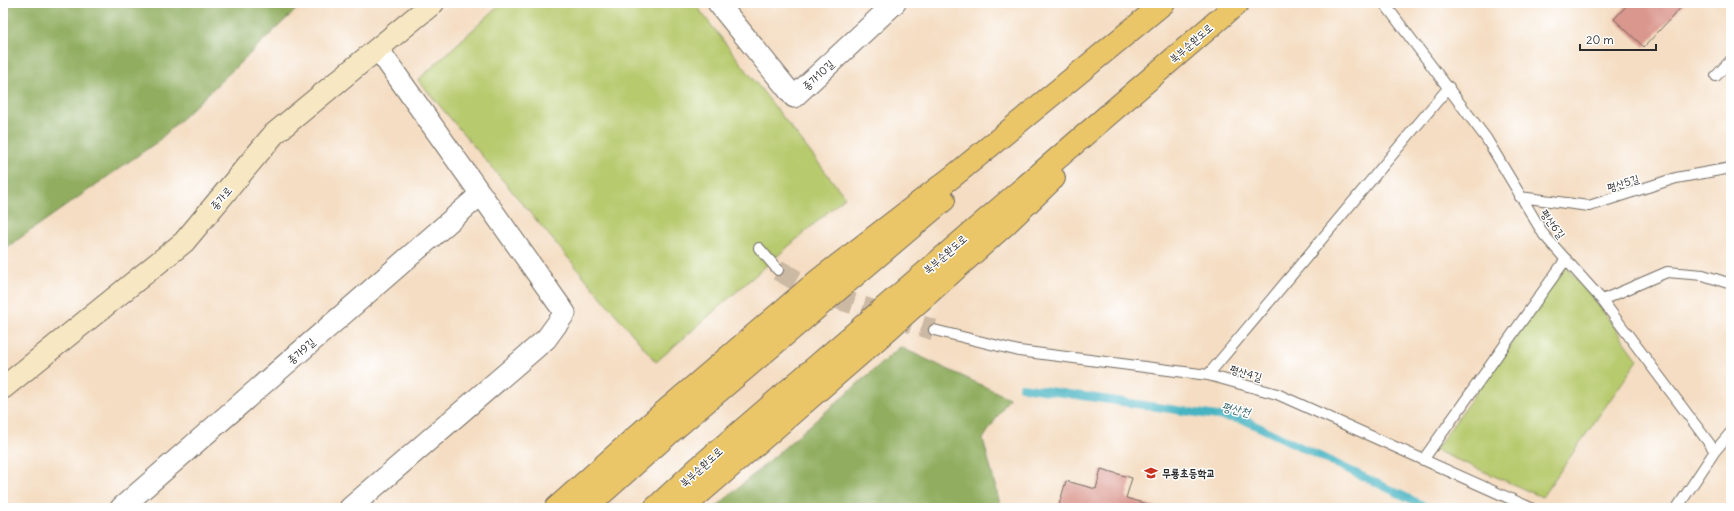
<svg xmlns="http://www.w3.org/2000/svg" width="1734" height="511" viewBox="0 0 1734 511" font-family="Delius,'Poor Story',sans-serif">
<style>
.green{fill:#b7ca6e;stroke:#717a4c}
.forest{fill:#91ae61;stroke:#5e6c46}
.lines{fill:none;stroke-linecap:round;stroke-linejoin:round}
.stream{stroke:#46b4c2;stroke-width:8}
.building{fill:#da978e}
.minor-tunnel{stroke:#ccb9a4;stroke-width:21;stroke-dasharray:21 10;stroke-linecap:butt}
.service-casing{stroke:#716960;stroke-width:12}
.minor-casing{stroke:#716960;stroke-width:23}
.secondary-casing{stroke:#716960;stroke-width:24}
.primary-casing{stroke:#716960;stroke-width:24}
.service{stroke:#fff;stroke-width:10}
.minor{stroke:#fff;stroke-width:21}
.secondary{stroke:#f7e8c3;stroke-width:22}
.primary{stroke:#ebc669;stroke-width:22}
.labels{text-anchor:middle;dominant-baseline:central;stroke-width:3;stroke-linejoin:round;paint-order:stroke}
.street-label{font-size:11px;fill:#2b2b2b;stroke:#fff}
.poi-label{font-size:11px;font-weight:bold;fill:#2b2b2b;stroke:#fff;text-anchor:start}
.water-label{font-size:12px;font-style:italic;fill:#366267;stroke:#fff}
</style>
<rect width="100%" height="100%" fill="#fff"/>
<filter id="ink" filterUnits="userSpaceOnUse"><feTurbulence type="fractalNoise" baseFrequency=".025" numOctaves="2"/><feDisplacementMap in="SourceGraphic" scale="8" xChannelSelector="R" yChannelSelector="G"/><feConvolveMatrix kernelMatrix="1 2 1 2 8 2 1 2 1" color-interpolation-filters="sRGB"/></filter>
<filter id="wash" filterUnits="userSpaceOnUse"><feTurbulence type="fractalNoise" baseFrequency=".012" numOctaves="4" result="noise"/><feDisplacementMap in="SourceGraphic" scale="16" xChannelSelector="R" yChannelSelector="G"/><feGaussianBlur stdDeviation="0.9" result="paint"/><feColorMatrix in="noise" values="0 0 0 0 0 0 0 0 0 0 0 0 0 0 0 0 0 1.4 0 .05"/><feComposite in="paint" operator="in"/></filter>
<g filter="url(#wash)">
<rect width="100%" height="100%" fill="#f4ddc2"/>
<!-- green -->
<path class="green" d="M502,3h192l151,194 -189,165 -238,-282z
M1566,267l32,37 40,56 -96,137 -107,-47z"/>
<!-- forest -->
<path class="forest" d="M3,3h300l-146,139 -154,108z
M900,347l109,51 -26,41 18,69h-286z"/>
<g class="lines">
<!-- stream -->
<path class="stream" d="M1022,387l222,33 185,88"/>
</g>
<g id="blocks">
<!-- building -->
<path class="building" d="M1629,3h56l-41,44 -30,-28z
M1101,469l31,9 -6,20 34,10h-102l8,-27 30,8z"/>
</g>
</g>
<g filter="url(#ink)">
<use href="#blocks" fill-opacity="0" stroke="#716960" stroke-width="1"/>
<g class="lines">
<!-- minor-tunnel -->
<path class="minor-tunnel" d="M778,270l39,22 117,38"/>
<!-- service casing -->
<g class="service-casing">
<path id="service" d="M1384,3l102,135 58,97 58,65 113,151
M1716,76l15,-16
M1520,197l69,9 87,-28 55,-10
M759,248l19,22
M1602,300l65,-28 36,3 28,9
M934,330l85,21 189,24 69,19 254,114
M1208,375l241,-288
M1423,460l143,-201
M1677,508l38,-57 16,-19"/>
</g>
<!-- minor casing -->
<g class="minor-casing">
<path id="minor" d="M718,3l76,94 101,-94
M121,508l360,-314
M350,508l196,-169 19,-26 -187,-264"/>
</g>
<!-- secondary casing -->
<g class="secondary-casing">
<path id="secondary" d="M3,388l181,-146 90,-108 159,-131"/>
</g>
<!-- primary casing -->
<g class="primary-casing">
<path id="primary" d="M556,508l102,-91 159,-136 139,-107 208,-171
M586,508l86,-77 272,-231
M655,508l44,-41 539,-464
M683,508l188,-163 134,-120 49,-47"/>
</g>
<!-- service -->
<use href="#service" class="service"/>
<!-- minor -->
<use href="#minor" class="minor"/>
<!-- secondary -->
<use href="#secondary" class="secondary"/>
<!-- primary -->
<use href="#primary" class="primary"/>
</g>
</g>
<!-- icons -->
<defs>
<g id="school-bare" transform="scale(1.08)"><path d="M0-5L7-2L0 1L-7-2ZM-4 1L0 2.5L4 1V4Q0 6-4 4Z" fill="#c8321e" stroke="#fff" stroke-width="2.5" paint-order="stroke"/></g>
</defs>
<g fill-rule="evenodd">
<use href="#school-bare" x="1151" y="473"/>
</g>
<g class="labels">
<!-- street labels -->
<g class="street-label">
<text transform="translate(1191 43) rotate(-41)">북부순환도로</text>
<text transform="translate(818 75) rotate(-43)">종가10길</text>
<text transform="translate(1623 183) rotate(-18)">평산5길</text>
<text transform="translate(221 198) rotate(-50)">종가로</text>
<text transform="translate(1553 224) rotate(54)">평산6길</text>
<text transform="translate(945 254) rotate(-41)">북부순환도로</text>
<text transform="translate(301 351) rotate(-41)">종가9길</text>
<text transform="translate(1246 373) rotate(16)">평산4길</text>
<text transform="translate(701 467) rotate(-42)">북부순환도로</text>
</g>
<!-- poi labels -->
<g class="poi-label">
<text x="1162" y="473">무룡초등학교</text>
</g>
<!-- water labels -->
<g class="water-label">
<text transform="translate(1236 409) rotate(13)">평산천</text>
</g>
</g>
<!-- margin -->
<rect width="1734" height="511" fill="none" stroke="#fff" stroke-width="16"/>
<!-- scale -->
<path d="M1580 44v6h76v-6" fill="none" stroke="#2b2b2b" stroke-width="2"/>
<text x="1586" y="44" font-size="12" fill="#2b2b2b" stroke="#ffffff" stroke-width="3" paint-order="stroke">20 m</text>
</svg>
